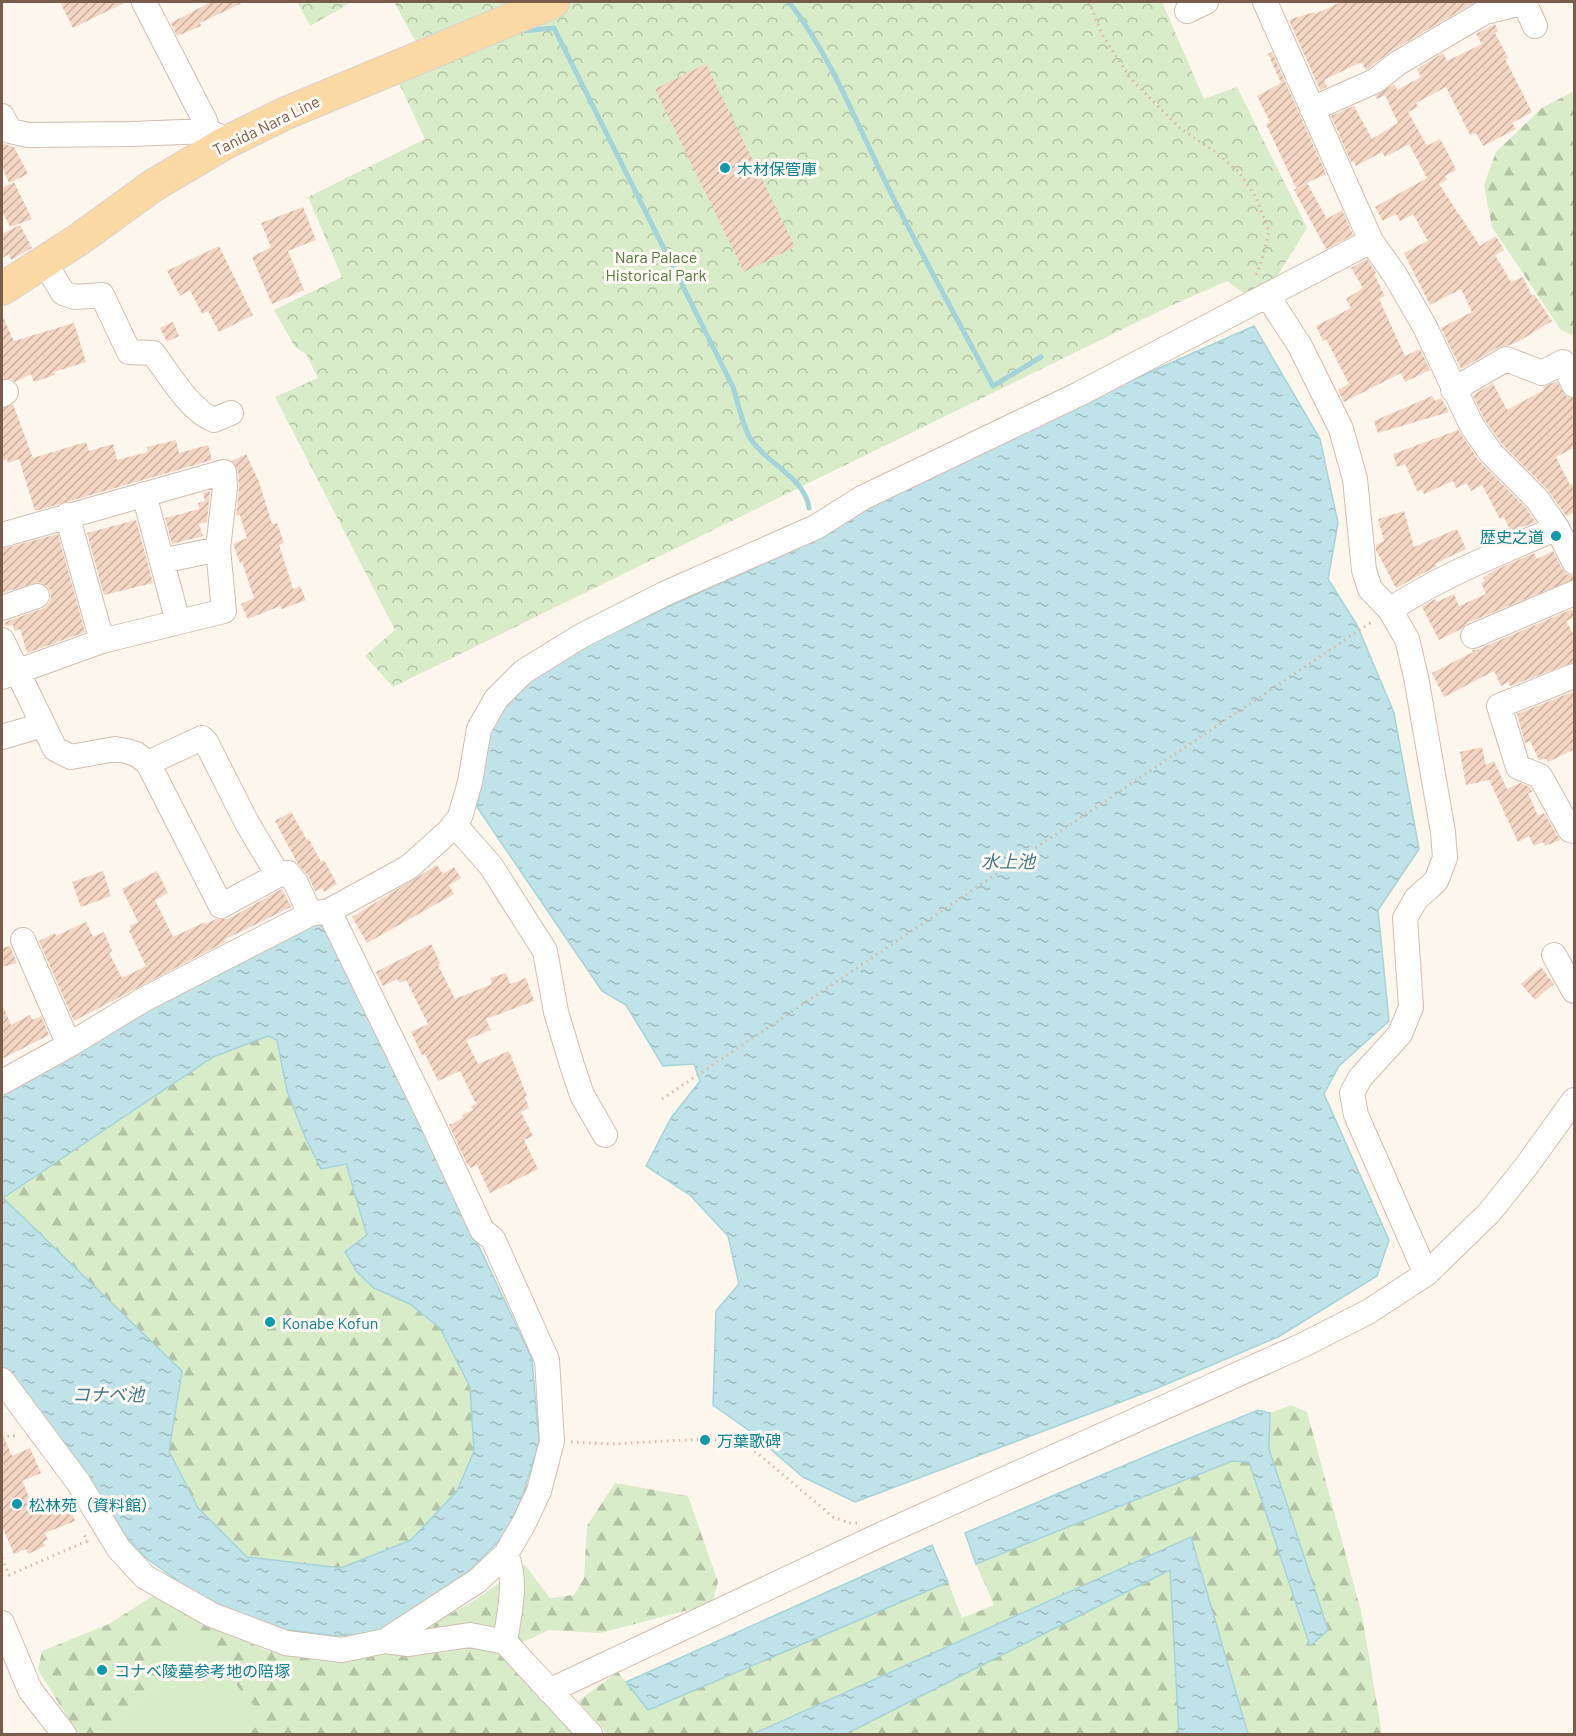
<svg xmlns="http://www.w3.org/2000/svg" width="1576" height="1736" viewBox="0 0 1576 1736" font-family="Barlow,'Noto Sans JP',sans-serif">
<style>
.forest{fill:url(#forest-firs)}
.park{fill:url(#park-crowns)}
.garden{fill:#d8ecc9}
.water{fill:url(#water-ripples);stroke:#a5d3da;stroke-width:1.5;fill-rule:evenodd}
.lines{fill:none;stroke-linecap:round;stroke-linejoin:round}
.stream{stroke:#a5d3da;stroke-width:5}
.building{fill:url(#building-hatch)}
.minor-casing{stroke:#d1beb0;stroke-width:26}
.major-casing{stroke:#dad1cd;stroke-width:34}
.path{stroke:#d9b8a5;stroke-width:3;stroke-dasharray:1.5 4.5;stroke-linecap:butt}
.minor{stroke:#fff;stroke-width:24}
.major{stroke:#fbd9a5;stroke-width:32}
.culture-dot{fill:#0f9aa8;stroke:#fffaf3;stroke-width:2}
.labels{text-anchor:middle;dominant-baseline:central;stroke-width:6;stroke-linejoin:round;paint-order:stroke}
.street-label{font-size:16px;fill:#7a5c4d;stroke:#fffaf3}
.culture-label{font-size:16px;fill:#0d838f;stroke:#fffaf3;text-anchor:start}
.park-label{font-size:16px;fill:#537a41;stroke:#fffaf3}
.water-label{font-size:18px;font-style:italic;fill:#437c86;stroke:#fffaf3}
</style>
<defs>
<pattern id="forest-firs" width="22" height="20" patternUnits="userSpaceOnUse" patternTransform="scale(1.5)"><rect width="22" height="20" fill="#d8ecc9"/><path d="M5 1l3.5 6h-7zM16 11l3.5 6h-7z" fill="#b4c2a5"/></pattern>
<pattern id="park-crowns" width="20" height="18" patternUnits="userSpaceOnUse" patternTransform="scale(1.5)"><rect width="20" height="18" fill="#d8ecc9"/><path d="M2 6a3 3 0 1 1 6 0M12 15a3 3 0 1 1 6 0" fill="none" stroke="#b4c2a5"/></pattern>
<pattern id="water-ripples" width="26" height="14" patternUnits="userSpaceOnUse" patternTransform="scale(1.5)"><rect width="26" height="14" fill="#bfe3e8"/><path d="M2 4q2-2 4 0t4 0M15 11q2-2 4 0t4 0" fill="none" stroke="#a0bbbe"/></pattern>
<pattern id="building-hatch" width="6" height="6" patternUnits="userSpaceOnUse" patternTransform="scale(1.5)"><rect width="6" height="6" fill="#f3d5c3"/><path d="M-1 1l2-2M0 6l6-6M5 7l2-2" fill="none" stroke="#cab0a1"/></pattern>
</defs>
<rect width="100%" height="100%" fill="#fdf6ec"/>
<!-- forest -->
<path class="forest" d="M1574,91v245l-13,-6 -69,-103 -8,-42 12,-33 46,-44z
M268,1036l9,3 10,52 19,48 15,30 24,-5 22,71 -22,17 12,20 17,16 36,16 30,24 30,59 4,64 -17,40 -45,49 -70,28 -95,-11 -50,-49 -28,-57 13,-80 -179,-173 210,-141z
M1291,1405l16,7 55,203 20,119h-134l-57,-196 -437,196h-147l-29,-33 40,-29 30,38 300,-128 14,36 32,-13 -18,-41 256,-103 17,1 60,183 -42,-201 3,-31z
M615,1483l73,13 30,86 -6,22 -112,29 -51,-3 -30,14 8,12 -36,-30 -77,8 58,-32 53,-37 25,33 24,-3 10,-17 3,-52z
M1171,1570l8,164h-333z
M159,1592l48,31 60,28 57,8 160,-18 15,8 84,85h-336l18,-15 -115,-53 12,15 -64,53h-20l-40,-64 4,-19 67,-27z"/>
<!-- park -->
<path class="park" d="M297,2h55l-42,24z
M394,2h768l42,97 33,-12 70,141 -37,60 -20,10 -23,-17 -61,27 -773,379 -28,-31 30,-26 -120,-233 43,-19 -12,-24 -11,-7 -21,-37 68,-33 -34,-80 117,-58 -29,-62 31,-14z"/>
<!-- garden -->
<path class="garden" d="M192,1632l73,87 -18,15h-149l64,-53 -12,-14z"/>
<!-- water -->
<path class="water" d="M1254,326l66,113 18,84 -10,56 29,46 37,88 25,136 -41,61 11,111 -50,45 -15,28 65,146 -12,36 -99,61 -123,52 -300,113 -52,-25 -56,-48 -34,-24 3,-94 23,-27 -11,-48 -38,-41 -44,-29 25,-48 29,-37 -6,-17 -31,2 -37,-61 -24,-14 -125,-184 10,-74 20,-28 21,-25 74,-43 218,-99 45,-31 220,-106z
M307,921l22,7 203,431 7,83 -16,53 -16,37 -55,57 -73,44 -43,3 -55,-7 -40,-13 -50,-26 -45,-32 -27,-29 -37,-56 -80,-105v-276zM268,1036l9,4 10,51 19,48 15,30 25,-5 21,71 -22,17 12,20 17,16 36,16 30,24 30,59 4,64 -17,40 -46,49 -70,28 -94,-11 -49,-49 -29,-57 13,-80 -179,-173 210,-141z
M1258,1410l12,3 -1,36 59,181 -18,16 -61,-184 -17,-1 -256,103 -11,-31 191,-81z
M1191,1537l57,197h-69l-9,-164 -324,164h-93z
M932,1545l16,37 -300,128 -22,-28z"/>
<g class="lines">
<!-- stream -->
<path class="stream" d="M789,2c42,54 67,120 97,181 34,69 71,136 107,203l48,-29
M521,31l33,-3 179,359c5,15 10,42 19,54 16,23 53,37 57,67"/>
</g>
<!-- building -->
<path class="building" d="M60,2h66l-53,26z
M211,2h33l-44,21 1,3 -24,10 -6,-13z
M1341,2h134l-84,49 -23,18 -2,1 -5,-8 -37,18 3,7 -7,3 -31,-70 25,-8 1,2z
M1495,24l3,7 -3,2 13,25 -3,1 27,53 -20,11 4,6 -33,17 -7,-13 -6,2 -24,-48 -30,16 2,4 -10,5 19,34 13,-7 13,24 3,7 -11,6 2,4 -8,4 41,62 16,-10 8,14 -9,5 16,27 12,-5 9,19 2,-2 18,27 -31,19 -11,5 -11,2 -38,22 -20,-41 31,-16 -11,-23 -31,16 -26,-52 24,-12 -15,-27 -13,7 -4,-7 -13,7 -8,-14 52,-29 -18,-34 -24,13 -3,-5 -26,14 -3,-5 -2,1 -20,-46 23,-10 18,33 26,-16 -13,-28 -8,4 -2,-3 19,-12 3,6 24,-13 -4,-8 26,-16 4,8 35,-17 -6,-10z
M1272,52l54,122 -30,14 -30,-64 4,-2 -13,-26 24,-13 -13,-29z
M706,64l89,183 -51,25 -89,-183z
M2,143l12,4 14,27 -19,9 -7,-16z
M14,182l18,37 -22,8 -8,-16v-23z
M1307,183l20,36 15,-9 11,25 -27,14 -32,-59z
M303,207l13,33 -28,11 16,39 -32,14 -20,-47 19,-10 -10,-24z
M20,225l12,23 -21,12 -2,-6 -7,4v-24z
M219,246l34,69 -34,17 -11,-21 -6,3 -12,-24 -10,6 -13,-25z
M1367,259l9,14 -2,1 11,22 -6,3 26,57 15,-7 10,21 -25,12 -4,-9 -57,29 -6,-12 11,-6 -23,-45 -3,2 -7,-15 35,-18 -5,-9 17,-11 -12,-20z
M2,315l12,26 60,-18 12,39 -32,10 1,3 -21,7 -3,-8 -16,8 -4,-3h-9z
M173,322l6,14 -12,6 -7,-14z
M1557,381l9,15 9,3v48l-19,10 14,28 5,-2v29l-9,4 -19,-27 -45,-45 -18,-25 -11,-24 20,-12 14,27 37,-20 -1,-3z
M1432,396l3,5 6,-3 8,14 -71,21 -4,-12z
M13,404l20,54 53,-16 3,9 24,-7 4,16 31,-8 -1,-5 29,-7 3,13 29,-8 4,15 -177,51 -16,-52 -11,4 -1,-4 -5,2v-52z
M1458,430l21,31 47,47 9,14 -24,10 -7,-15 -4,2 -18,-34 -11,6 -4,-8 -11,5 -3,-7 -29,13 -2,-5 -5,2 -12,-27 -8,3 -4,-13z
M246,454l13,28 13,42 5,-1 7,20 -5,2 14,44 7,-3 6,14 -24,9 -2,-3 -32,13 -7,-15 13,-6 -12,-36 -2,1 -7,-19 14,-6 -7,-23 -4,1 3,-28 -1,-17 -6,-10z
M210,491l-3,31 -8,2 4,12 -31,8 -7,-26 34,-9 -1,-6 7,-2 -2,-8z
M1404,511l10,36 43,-18 9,20 -31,15 2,2 -41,22 -20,-38v-5l8,-4 -6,-22z
M136,520l17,63 -49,12 -17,-62z
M58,534l27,98 -58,21 -7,-24 -6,2 -1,-6 -7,1 -1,-4 37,-13 6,-4 3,-6v-7l-4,-6 -8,-4 -37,11v-44z
M1553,551l9,18 5,5 6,2 2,3 -108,44 -6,6 -22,11 -17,-33 13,-8 2,3 17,-8 5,12 27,-12 -5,-11 4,-2 -2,-3 12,-8 39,-17 3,6z
M1575,608v9l-9,4 9,16v25l-65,24 -2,-4 -7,4 -7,-15 -50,26 -12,-24 41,-21 -1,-2 7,-1z
M1575,691v58l-27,13 -2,-3 -7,1 -9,-19 -5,2 -8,-29z
M1482,747l4,18 8,-4 13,28 13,-6 10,4 2,5 -4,1 10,23 6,-3 16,27 -15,6 -2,-4 -9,4 -5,-10 -11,6 -29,-62 -23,5 -6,-33z
M291,812l16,28 2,-1 12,23 3,-2 13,24 -13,8 -2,-4 -7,3 -6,-14 -11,-13 -23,-43z
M437,865l6,9 11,-7 7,11 -12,7 5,9 -87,49 -15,-26z
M103,871l8,25 -30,11 -9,-25z
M157,871l11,22 -13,7 18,37 32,-15 1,2 10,-5h12l54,-30 9,18 -67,33 1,2 -151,79 -35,-80 16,-8 1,3 30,-14 7,15 11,-5 8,19 -3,2 13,25 24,-12 -17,-35 2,-2 -1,-3 8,-4 -16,-33z
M431,944l9,19 -2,2 17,34 37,-15 -2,-6 16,-5 4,11 16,-6 8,23 -48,18 5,11 -25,10 12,24 31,-13 18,45 -2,1 4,11 -8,4 12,24 -9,4 14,29 -48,24 -13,-28 -6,3 -4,-4 -18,-39 14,-7 -1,-3 11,-5 -2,-4 5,-2 -16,-33 -22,10 -13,-27 -3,1 -11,-23 17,-8 -22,-44 -6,3 -3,-4 -14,7 -7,-14z
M10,946l7,17 -15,4v-19z
M1541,967l13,17 -19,16 -14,-16z
M2,1004l9,21 19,-10 3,5 8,-4 8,19 -47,24z
M2,1433l10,23 18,-8 11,25 -19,8 13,29 30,-13 10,24 -30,12 3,7 -5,2 2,4 -17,8 -2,-5 -12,5 -12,-28z"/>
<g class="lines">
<!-- minor casing -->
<g class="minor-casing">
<path id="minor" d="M144,2l61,119 3,10
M1265,2l106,239 24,34 30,52 47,99 19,27 46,46 20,29 17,34
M1524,2l11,24
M1187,11l19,-9
M1312,109l63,-28 23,-18 87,-51 41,-10
M2,116l8,15 18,4 103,-1 77,-3 10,5 7,7
M44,261l19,32 12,4 27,-2 27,57 24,1c16,21 36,57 61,67l17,-7
M1267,295l33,51 41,83 14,50 9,91 6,19 20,21 17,29 9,38 27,155 2,26 -9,23 -20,18 -11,19 6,89 -11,27 -40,44 -8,15 4,22 70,159
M1453,390l53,-31 36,14 21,-11 11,23
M2,395l4,-3
M144,494l34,128
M67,515l35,126
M2,535l222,-63 1,15 -7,62 6,62 -122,30 -100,36
M162,561l56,-12
M2,608l35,-12
M1390,610c52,-35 110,-57 167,-82
M1473,636l101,-43
M2,640l53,109 16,8 44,-8 11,2 10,3 12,9 73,143 57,-31 10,-2 8,10 14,31
M1574,676l-75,30 19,61 22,9 30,54 4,1
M2,737l41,-12
M148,763l54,-25 4,4 41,81 31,52
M454,824l37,42 54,85 11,61 16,53 10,30 23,40
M329,911l101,207 52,112 11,9 54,121 5,81 -13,50 -15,32 -18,31 -29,27 -92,60
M23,940l46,105
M1554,955l20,36
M2,1082l67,-37 74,-45 167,-86 19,-3 80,-44 40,-36 11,-14 10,-35 9,-53 17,-30 27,-27 58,-36 83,-42 152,-67 46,-29 217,-104 292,-153
M2,1380l76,102 41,67 26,28 67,38 74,28 56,7 43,-9 24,3 61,-9 35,7 85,92
M2,1623l28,67 34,44
M505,1642c4,-29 13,-60 1,-88
M549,1691l331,-156 423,-190 65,-33 58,-38 63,-61 36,-45 49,-68"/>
</g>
<!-- major casing -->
<g class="major-casing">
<path id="major" d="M2,289l76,-49 76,-55 71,-42 61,-30 267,-111"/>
</g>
<!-- path -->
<path class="path" d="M1089,2l13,32 28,44 51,51 33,22 24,20 18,26 13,34 -5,23 -9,25
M662,1099l711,-478
M2,1439l9,-4 7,2
M571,1442l39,2 95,-5 35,4 16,9 77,65 16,6h9
M2,1558l7,17 78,-34 -4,-10"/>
<!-- minor -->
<use href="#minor" class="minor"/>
<!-- major -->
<use href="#major" class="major"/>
</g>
<!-- markers -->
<g class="culture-dot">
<circle cx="725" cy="168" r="6"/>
<circle cx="1556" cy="536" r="6"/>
<circle cx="270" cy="1322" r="6"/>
<circle cx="705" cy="1440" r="6"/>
<circle cx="17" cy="1504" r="6"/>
<circle cx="102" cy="1670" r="6"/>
</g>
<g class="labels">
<!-- street labels -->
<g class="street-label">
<text transform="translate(266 125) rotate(-26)">Tanida Nara Line</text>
</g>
<!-- culture labels -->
<g class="culture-label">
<text x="737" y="168">木材保管庫</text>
<text x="1544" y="536" text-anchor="end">歴史之道</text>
<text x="282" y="1322">Konabe Kofun</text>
<text x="717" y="1440">万葉歌碑</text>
<text x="29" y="1504">松林苑（資料館）</text>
<text x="114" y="1670">コナベ陵墓参考地の陪塚</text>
</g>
<!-- park labels -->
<g class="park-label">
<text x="656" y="256">Nara Palace<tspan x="656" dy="18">Historical Park</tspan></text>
</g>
<!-- water labels -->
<g class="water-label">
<text x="1008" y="861">水上池</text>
<text x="108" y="1394">コナベ池</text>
</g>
</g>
<!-- border -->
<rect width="1576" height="1736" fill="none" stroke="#7a5c4d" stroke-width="6"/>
</svg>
